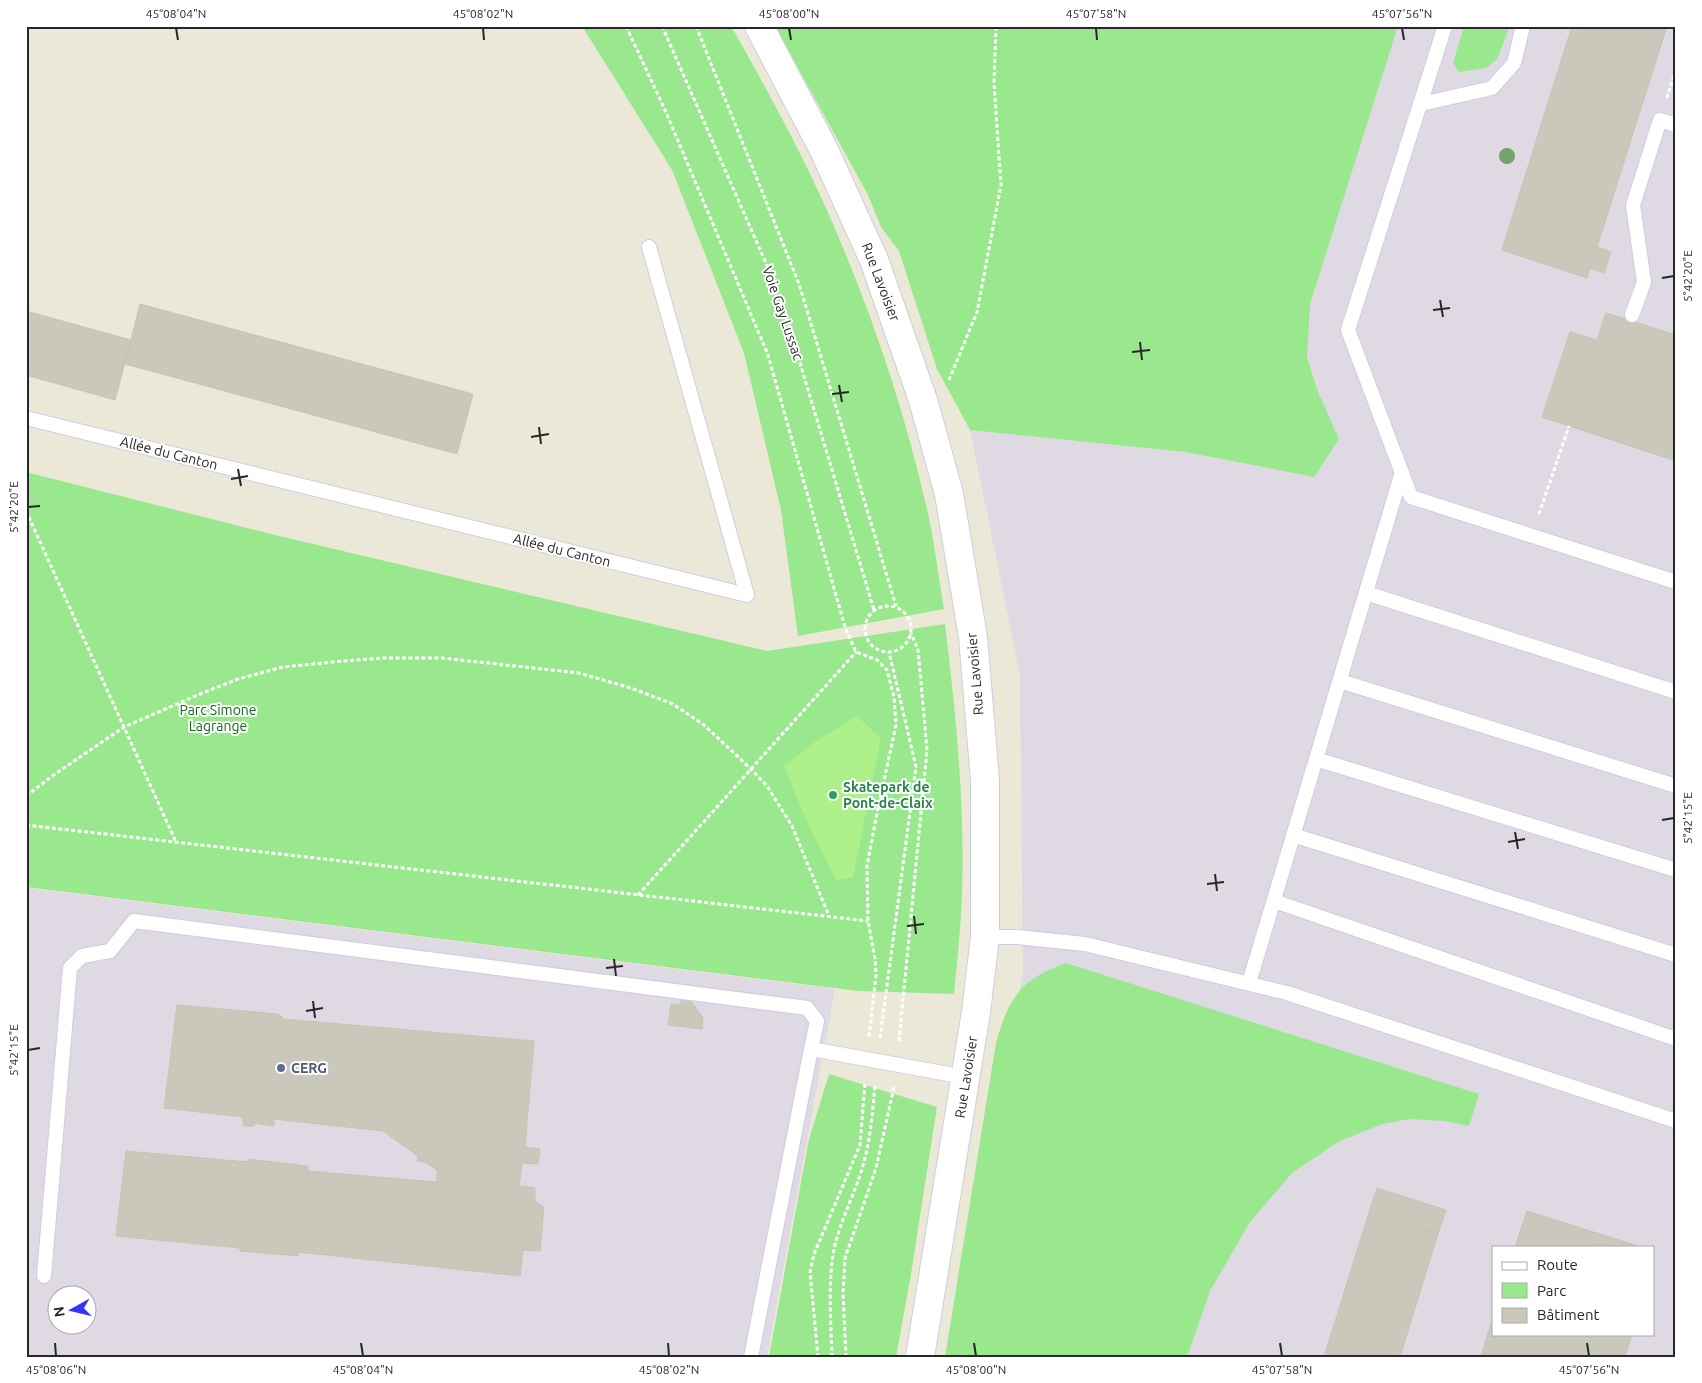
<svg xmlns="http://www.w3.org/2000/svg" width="1702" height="1383" viewBox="0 0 1702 1383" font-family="Ubuntu,sans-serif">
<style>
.industrial{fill:#ded9e3;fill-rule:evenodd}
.green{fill:#99e88e}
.pitch{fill:#aef089}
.building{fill:#cac7bb;stroke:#c7c4b1}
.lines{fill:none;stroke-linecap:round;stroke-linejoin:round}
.service-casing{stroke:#cdcde2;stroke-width:16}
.minor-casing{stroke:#cdcde2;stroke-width:30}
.path{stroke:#fff;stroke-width:3;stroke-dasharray:4 2.5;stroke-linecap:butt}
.service{stroke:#fff;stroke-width:14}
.minor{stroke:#fff;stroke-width:28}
.tree{fill:#75a26c}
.ticks{fill:none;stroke:#282828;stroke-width:2}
.leisure-dot{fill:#2e9e5b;stroke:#fff;stroke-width:2}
.service-dot{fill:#5c6f8a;stroke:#fff;stroke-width:2}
.labels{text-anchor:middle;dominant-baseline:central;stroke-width:4;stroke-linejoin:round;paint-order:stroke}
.street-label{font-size:14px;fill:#282828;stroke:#fff}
.park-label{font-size:14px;fill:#136914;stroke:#fff}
.leisure-label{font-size:14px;font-weight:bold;fill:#27864d;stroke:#fff;text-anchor:start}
.service-label{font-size:14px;font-weight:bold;fill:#4e5e75;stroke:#fff;text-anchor:start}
.neatline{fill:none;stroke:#282828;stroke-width:2}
.ticks-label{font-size:12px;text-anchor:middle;fill:#282828}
</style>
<rect width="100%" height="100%" fill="#ece8d7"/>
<!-- industrial -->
<path class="industrial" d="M1369,26h307v1331h-725l72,-384 -3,-298 -50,-245 215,22 128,25 -45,-143zM1493,1247h160v87h-160z
M26,888l809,101 -68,368h-741zM58,1296h30v30h-30z"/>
<!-- green -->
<path class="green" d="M582,26h149c32,56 63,113 90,171 44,97 80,200 104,304 9,35 13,72 19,108l-146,27 -17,-126 -37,-157 -72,-183z
M775,26h623l-88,278 -3,54 11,34 21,47 -25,38 -129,-25 -215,-22 -33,-61 -38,-118 -18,-24 -13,-32z
M1464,26h43l1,5 -11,28 -11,9 -27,4 -6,-9z
M26,472l245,62 496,117 178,-27c11,90 20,180 17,271 -1,33 -5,66 -8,99l-96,-3 -832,-104z
M1066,963l413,131 -10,32 -25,-5 -34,-2 -28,5 -44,18 -46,31 -42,49 -40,69 -23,66h-242l51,-314c13,-46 24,-63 70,-80z
M829,1074l108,33 -26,167 -15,83h-127l40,-218z"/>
<!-- pitch -->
<path class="pitch" d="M857,716l24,22 -28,139 -17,3 -28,-56 -24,-58 31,-24z"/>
<!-- building -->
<path class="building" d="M1572,26h95l-70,221 14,5 -7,21 -14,-5 -3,10 -85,-28z
M140,304l333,90 -16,60 -332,-90z
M26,311l105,29 -16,60 -89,-25z
M1606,313l70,22v126l-134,-44 28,-85 27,8z
M683,999l7,1 13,18 -1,11 -34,-4 3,-21 8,1z
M177,1005l101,9 6,5 250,22 -9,106 15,2 -2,15 -16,-1 -3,23 16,2v13l9,6 -4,44 -17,-1 -3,26 -222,-24v4l-58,-5v-3l-124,-12 10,-85 121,11 1,-3 60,7v5l129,11v-12l-12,-8 -8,-1 1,-5 -35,-25 -109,-12v7l-20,-3v3h-11v-9l-79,-9z
M1377,1188l69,22 -8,24 -69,-22z
M1527,1211l114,36h-126z
M1369,1212l69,22 -38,123h-76z
M1493,1317v17h139l-7,23h-144z"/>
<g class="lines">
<!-- service casing -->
<g class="service-casing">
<path id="service" d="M1445,26l-97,304 63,167 265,85
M1421,104l71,-16 22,-25 9,-37
M1632,315l12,-33 -11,-77 27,-85 16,5
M26,418l721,177 -98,-348
M1366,593l310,99
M1340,681l336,105
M1316,759l360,111
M1293,835l383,120
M1274,901l402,138
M985,937h32l68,7 202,49 389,128
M1249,983l153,-511
M44,1276l26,-308 12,-12 28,-5 24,-30 673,87 10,13 -6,28 154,28
M751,1357l60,-308"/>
</g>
<!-- minor casing -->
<g class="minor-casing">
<path id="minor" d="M759,26l65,124 50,110 49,140 26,94 24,143 12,143v157l-9,75 -56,345"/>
</g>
<!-- path -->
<path class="path" d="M626,26l39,84 103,245 77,272 11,25 21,8 10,10 7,27 2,28 -19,88 -10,53 1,55 7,38 1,16 -7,62
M662,26l117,267 95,317
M696,26l103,258 97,322
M1667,98l9,-30
M949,380l28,-68 24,-127 -7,-102 2,-57
M26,511l150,331
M1539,514l30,-88
M865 629a23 23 0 1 1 46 0a23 23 0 1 1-46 0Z
M26,796l29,-22 69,-47 76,-33 38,-15 45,-12 60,-6 41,-3h58l137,15 52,15 42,16 31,21 47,44 16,17 25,40 37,90
M26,825l842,96
M638,895l218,-243
M880,1038l36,-271 -27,-115
M899,1041l28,-291 -9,-100 -7,-17
M818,1357l-8,-85 4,-18 46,-109 5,-62
M832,1357c-1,-34 -4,-69 1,-103 5,-26 17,-51 26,-76 11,-31 13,-61 16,-93
M846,1357l-3,-64 2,-35 31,-90 18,-81"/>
<!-- service -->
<use href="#service" class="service"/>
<!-- minor -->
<use href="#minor" class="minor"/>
</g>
<!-- trees -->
<circle class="tree" cx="1507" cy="156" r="8"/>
<!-- ticks -->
<path class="ticks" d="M176,28l2,12M483,28l1,12M789,28l2,12M1096,28l1,12M1402,28l2,12M1662,278l12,-2M1440,300l3,17M1433,310l17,-2M1140,342l2,18M1132,352l18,-2M839,385l3,17M832,394l17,-2M539,427l2,17M531,437l18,-3M238,469l3,17M231,479l17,-3M28,507l12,-1M1662,820l12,-2M1515,832l3,17M1508,842l17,-3M1215,874l2,17M1207,884l17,-2M914,916l2,18M907,926l17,-2M614,959l2,17M606,968l17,-2M313,1001l2,17M306,1011l17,-3M28,1050l12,-2M55,1343l1,13M361,1343l2,13M668,1343l1,13M974,1343l2,13M1280,1343l2,13M1587,1343l2,13"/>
<!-- markers -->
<circle class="leisure-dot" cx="833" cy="795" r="5"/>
<circle class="service-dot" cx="281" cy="1068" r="5"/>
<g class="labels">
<!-- street labels -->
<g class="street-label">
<text transform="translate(881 282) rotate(69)">Rue Lavoisier</text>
<text transform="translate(783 313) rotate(71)">Voie Gay Lussac</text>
<text transform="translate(169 453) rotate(14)">Allée du Canton</text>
<text transform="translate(562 550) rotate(14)">Allée du Canton</text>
<text transform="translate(975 674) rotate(-95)">Rue Lavoisier</text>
<text transform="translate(966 1077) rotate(-81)">Rue Lavoisier</text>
</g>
<!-- park labels -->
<g class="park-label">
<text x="218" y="710">Parc Simone<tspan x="218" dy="16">Lagrange</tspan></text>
</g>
<!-- leisure labels -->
<g class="leisure-label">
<text x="843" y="787">Skatepark de<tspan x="843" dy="16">Pont-de-Claix</tspan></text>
</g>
<!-- service labels -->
<g class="service-label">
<text x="291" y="1068">CERG</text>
</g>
</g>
<!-- border -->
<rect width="1702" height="1383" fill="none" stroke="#ffffff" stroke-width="55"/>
<!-- legend -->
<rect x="1492" y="1246" width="162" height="90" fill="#ffffff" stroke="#a9a9a9"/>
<rect x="1502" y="1262" width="25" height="8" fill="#ffffff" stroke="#a9a9a9"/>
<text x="1537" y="1270" font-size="15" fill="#282828">Route</text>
<rect x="1502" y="1283" width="25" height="15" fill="#99e88e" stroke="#a9a9a9"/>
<text x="1537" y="1296" font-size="15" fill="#282828">Parc</text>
<rect x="1502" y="1308" width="25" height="15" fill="#cac7bb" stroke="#a9a9a9"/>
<text x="1537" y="1320" font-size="15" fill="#282828">Bâtiment</text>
<!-- north arrow -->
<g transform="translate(72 1310) rotate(262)"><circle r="24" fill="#ffffff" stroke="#a9a9a9"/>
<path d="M0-4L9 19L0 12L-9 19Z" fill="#3831ff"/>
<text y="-8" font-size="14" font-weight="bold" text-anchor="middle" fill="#282828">N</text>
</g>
<rect x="28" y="28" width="1646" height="1328" class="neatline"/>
<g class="ticks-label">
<text x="176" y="18">45°08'04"N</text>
<text x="483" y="18">45°08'02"N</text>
<text x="789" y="18">45°08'00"N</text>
<text x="1096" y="18">45°07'58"N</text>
<text x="1402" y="18">45°07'56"N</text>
<text transform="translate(1688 276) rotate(-90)" y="4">5°42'20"E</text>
<text transform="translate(14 507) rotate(-90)" y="4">5°42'20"E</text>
<text transform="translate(1688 818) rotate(-90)" y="4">5°42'15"E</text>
<text transform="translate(14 1050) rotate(-90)" y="4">5°42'15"E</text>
<text x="56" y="1374">45°08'06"N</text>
<text x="363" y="1374">45°08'04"N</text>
<text x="669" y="1374">45°08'02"N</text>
<text x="976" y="1374">45°08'00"N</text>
<text x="1282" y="1374">45°07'58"N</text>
<text x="1589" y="1374">45°07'56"N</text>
</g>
</svg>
